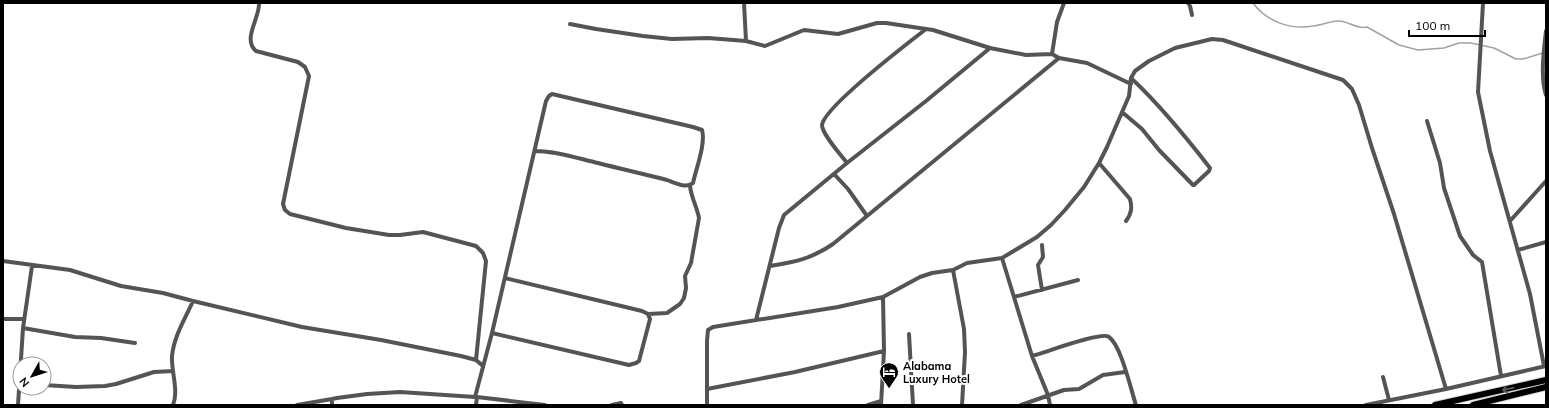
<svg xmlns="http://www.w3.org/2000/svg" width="1549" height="408" viewBox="0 0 1549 408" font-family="Mulish,sans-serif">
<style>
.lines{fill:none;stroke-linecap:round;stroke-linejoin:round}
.stream{stroke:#a2a2a2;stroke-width:1.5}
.primary-casing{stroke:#dbdbdb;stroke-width:8}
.street{stroke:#545454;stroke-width:4}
.primary{stroke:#000;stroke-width:6}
.oneway{stroke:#595959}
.labels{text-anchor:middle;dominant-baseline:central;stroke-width:4;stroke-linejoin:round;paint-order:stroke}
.poi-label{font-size:11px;font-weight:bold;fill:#000;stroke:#fff;text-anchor:start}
</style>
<rect width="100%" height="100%" fill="#fff"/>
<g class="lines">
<!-- stream -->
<path class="stream" d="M1253,3c14,19 38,27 60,23 8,-1 16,-4 24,-5 11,-1 19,9 30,6l32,18 19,5 26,-2 15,-5h12l23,5 22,11h7l23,-7"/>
<!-- primary casing -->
<g class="primary-casing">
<path id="primary" d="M1435,405l111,-25
M1473,405l73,-18"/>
</g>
<!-- street -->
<path class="street" d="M259,3c1,15 -17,36 -3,48l42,11 7,5 4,9 -26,128 2,6 5,4 56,14 43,7h11l23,-3 53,14 7,7 3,8 -10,99
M744,3l2,38 19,5 39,-16 34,4 39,-11h9l47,7 57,18 36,7 26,-1 7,4 28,5 44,21
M1188,3l2,3 2,9
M1483,3l-5,89 12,59 40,143 14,72
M570,24l26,5 47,7 29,3 36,-1 38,3
M1546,31c-2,18 -6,46 0,64
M1052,54l5,-32 7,-19
M1122,112l20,17 17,21 34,35h1l15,-14 1,-3c-24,-31 -50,-63 -79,-90
M1427,121l13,42 4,25 16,48 13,19 9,7 19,114
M847,163c-6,-8 -25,-29 -25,-38 2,-18 86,-82 104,-96
M1099,163l31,36c2,8 2,14 -4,22
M834,174l14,15 19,27
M1510,221l36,-40
M1518,250l28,-8
M1002,258l30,98 16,39 2,10
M3,261l67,9 51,16 42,7 30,8 109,26 79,13 80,16 15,4 7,6
M770,266c25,-4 41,-7 63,-22l226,-186
M953,270l11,59 1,23 -3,53
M1042,290l-4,-25 5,-8 -1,-12
M1014,297l64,-17
M648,314l19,-1 13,-9 4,-6 2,-10 -1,-12 6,-13 8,-45c-2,-11 -8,-21 -9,-32
M3,319h21
M756,320l23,-92 5,-13 63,-52 79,-62 64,-53
M23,328l52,9 26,1 34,5
M492,333l137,32 7,-2 3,-2 11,-42 -2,-5 -6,-3 -137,-33
M909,334l4,71
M1032,356c12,-3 70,-25 77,-19 12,8 22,53 27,68
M1383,377l6,23
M44,385l32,2 29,-1 11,-2 38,-12 19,-1
M707,389l88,-17 89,-21
M477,397l68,8
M18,405l5,-77 9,-62
M173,405c6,-14 -2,-34 -1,-49 2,-20 13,-37 21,-55
M297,405l35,-6
M332,405v-6l5,-1 30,-4 33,-2 75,5
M476,405l1,-8h-2l17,-64 54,-232 3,-5 3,-2 141,33 9,3c4,13 -6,39 -9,53 -7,6 -18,0 -26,-3 -23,-6 -46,-11 -69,-17 -21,-5 -42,-12 -63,-12
M612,405l9,-2 1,2
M707,405v-64l1,-11 5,-3 125,-20 45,-10 37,-20 12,-4 21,-3 14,-7 35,-5 35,-21 14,-12 14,-15 19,-23 15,-24 8,-16 22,-51 2,-18 4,-7 14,-10 26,-13 37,-9 11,1 120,40 9,9 7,16 13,43 22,66 52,175
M868,405l13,-4
M881,405l3,-54 -1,-54
M1021,405l43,-15 15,-1 24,-14 22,-3
M1366,405l80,-16 100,-23"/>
<!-- primary -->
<use href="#primary" class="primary"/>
</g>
<!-- one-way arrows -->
<defs><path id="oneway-shaft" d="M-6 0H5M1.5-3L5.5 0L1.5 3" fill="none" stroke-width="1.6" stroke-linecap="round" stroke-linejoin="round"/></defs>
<use class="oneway" href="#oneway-shaft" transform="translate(1508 389) rotate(167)"/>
<!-- icons -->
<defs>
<g id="hotel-pin" transform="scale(1)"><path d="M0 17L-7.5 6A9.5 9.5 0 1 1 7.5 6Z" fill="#000" stroke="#fff"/><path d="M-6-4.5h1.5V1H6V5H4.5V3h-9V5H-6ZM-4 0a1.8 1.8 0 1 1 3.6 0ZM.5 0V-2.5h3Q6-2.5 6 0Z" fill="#fff"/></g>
</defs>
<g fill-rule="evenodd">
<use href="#hotel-pin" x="889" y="372"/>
</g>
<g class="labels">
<!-- poi labels -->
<g class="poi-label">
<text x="903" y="366">Alabama<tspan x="903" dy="13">Luxury Hotel</tspan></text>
</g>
</g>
<!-- border -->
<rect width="1549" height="408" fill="none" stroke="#000000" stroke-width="8"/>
<!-- north arrow -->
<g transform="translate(32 376) rotate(231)"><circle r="19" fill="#ffffff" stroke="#999999"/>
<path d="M0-3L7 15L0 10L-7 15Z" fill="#000000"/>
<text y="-6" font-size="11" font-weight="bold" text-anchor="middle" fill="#000000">N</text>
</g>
<!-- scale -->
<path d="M1409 30v6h76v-6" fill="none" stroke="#000000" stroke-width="2"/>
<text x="1415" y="30" font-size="12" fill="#000000" stroke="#ffffff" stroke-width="3" paint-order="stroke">100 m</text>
</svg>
